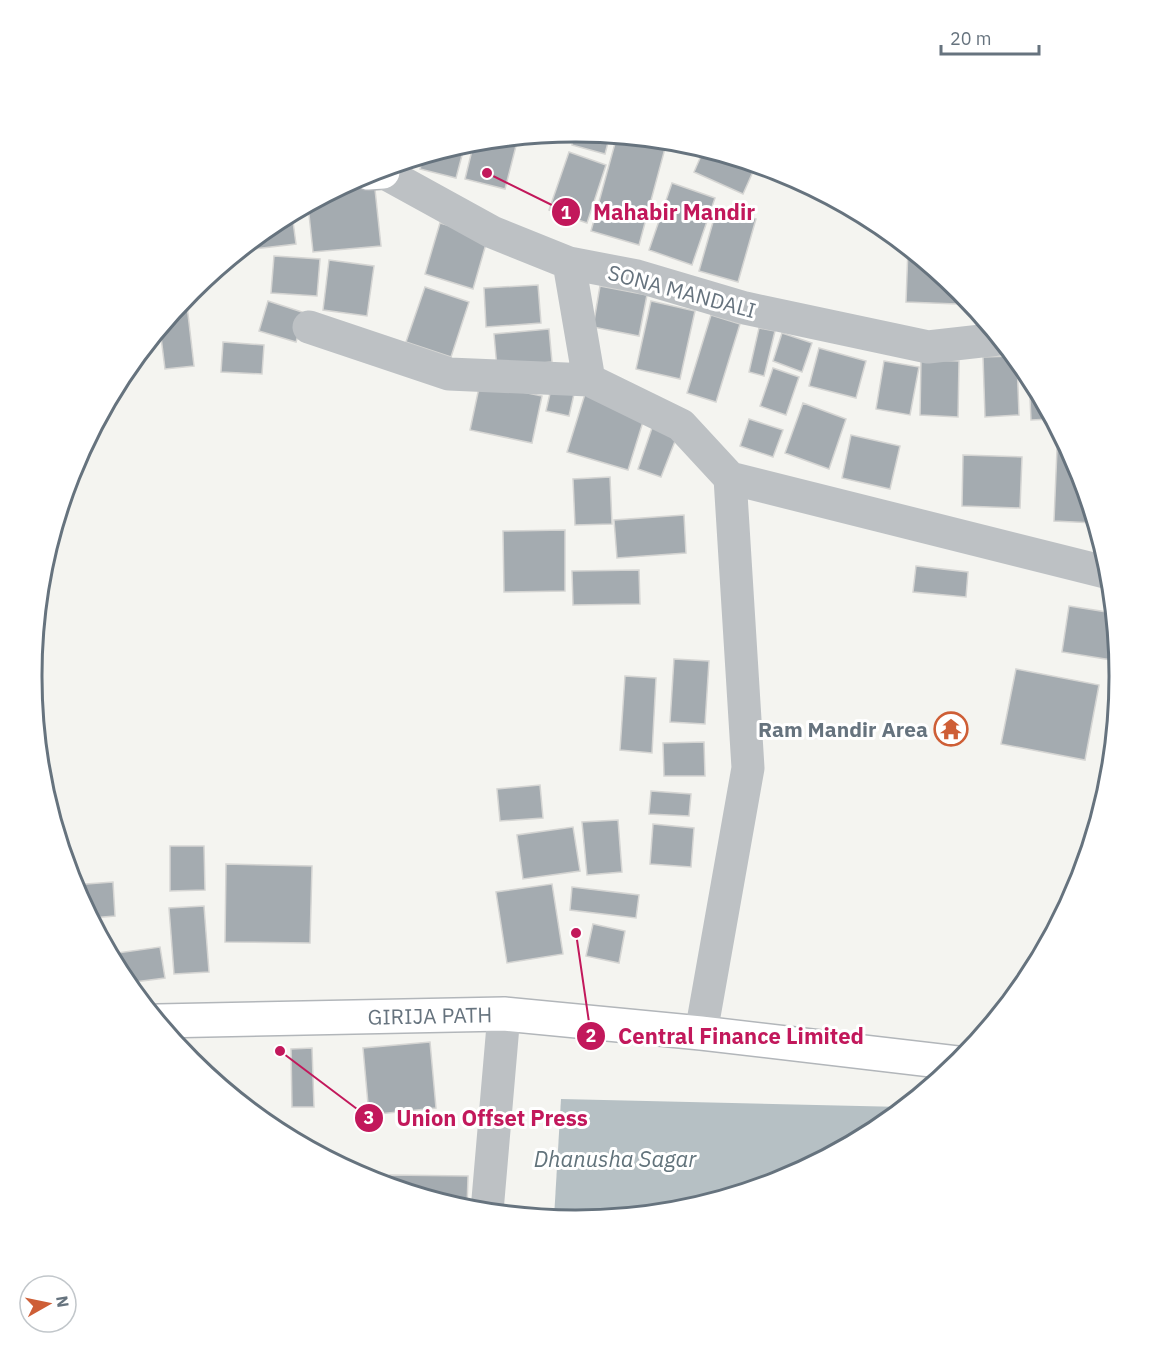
<svg xmlns="http://www.w3.org/2000/svg" width="1151" height="1352" viewBox="0 0 1151 1352" font-family="'IBM Plex Sans',sans-serif">
<style>
.water{fill:#b6c0c4}
.building{fill:#a4abb0;stroke:#d5d5d3;stroke-width:1.5}
.lines{fill:none;stroke-linecap:round;stroke-linejoin:round}
.secondary-casing{stroke:#b2b6ba;stroke-width:36}
.street{stroke:#bdc1c4;stroke-width:33}
.secondary{stroke:#fff;stroke-width:33}
.labels{text-anchor:middle;dominant-baseline:central;stroke-width:6;stroke-linejoin:round;paint-order:stroke}
.street-label{font-size:21px;fill:#66737e;stroke:#fff}
.poi-label{font-size:21px;font-weight:bold;fill:#66737e;stroke:#fff;text-anchor:end}
.water-label{font-size:22px;font-style:italic;fill:#62737b;stroke:#fff}
.rim{fill:none;stroke:#66737e;stroke-width:3}
.leader{fill:none;stroke:#c2185b;stroke-width:2}
.callout-dot{fill:#c2185b;stroke:#fff;stroke-width:2}
.mark-label{font-size:18px;text-anchor:middle;font-weight:bold;fill:#fff}
.callout-label{font-size:22px;text-anchor:middle;font-weight:bold;fill:#c2185b;stroke:#fff;stroke-width:6;stroke-linejoin:round;paint-order:stroke}
</style>
<rect width="100%" height="100%" fill="#f4f4f0"/>
<!-- water -->
<path class="water" d="M561,1099l342,8 -26,22 -94,50 -102,31 -106,10 -21,-2z"/>
<!-- building -->
<path class="building" d="M575,132l35,3 -5,19 -33,-9z
M617,136l50,5 -28,104 -48,-14z
M504,139l13,3 -12,47 -40,-10 9,-37z
M674,142l8,1 14,4 -2,6 -21,-8z
M465,144l-9,34 -36,-9 3,-12z
M704,149l52,16 -13,29 -49,-22z
M569,152l37,13 -19,58 -38,-13z
M374,180l7,66 -68,6 -5,-47 44,-23z
M672,183l43,15 -23,67 -43,-15z
M717,208l39,11 -18,63 -39,-11z
M292,214l4,30 -51,6v-3l29,-24z
M440,223l48,14 -15,52 -48,-15z
M908,248l50,42 -1,14 -51,-2z
M274,256l46,3 -3,37 -46,-3z
M329,260l45,6 -7,50 -44,-6z
M538,285l3,38 -55,4 -2,-39z
M600,286l47,9 -8,41 -46,-9z
M425,287l44,15 -18,55 -45,-15z
M186,297l8,69 -29,3 -5,-40z
M268,301l37,12 -9,29 -37,-11z
M651,301l44,10 -15,68 -44,-10z
M711,315l29,9 -24,78 -29,-9z
M759,328l16,3 -11,45 -15,-4z
M549,329l3,33 -55,6 -3,-34z
M782,333l30,10 -10,29 -29,-11z
M223,342l41,3 -2,29 -41,-2z
M819,348l47,13 -10,37 -47,-12z
M1013,356l4,5 2,54 -34,2 -2,-60z
M921,360l38,1 -1,56 -38,-2z
M884,361l35,6 -9,48 -34,-6z
M773,368l26,9 -13,38 -26,-9z
M1029,377l23,42 -21,1z
M480,383l62,13 -10,47 -62,-13z
M551,389l23,5 -5,22 -23,-5z
M585,394l61,18 -18,58 -61,-18z
M803,403l43,16 -17,50 -44,-16z
M749,419l34,11 -10,27 -33,-11z
M654,422l25,9 -18,46 -23,-8z
M851,435l49,11 -10,43 -48,-11z
M1057,449h11l10,19 17,55 -41,-2z
M963,455l59,2 -2,51 -58,-2z
M610,477l2,47 -37,1 -2,-46z
M684,515l2,38 -69,5 -3,-38z
M565,530v61l-61,1 -1,-61z
M916,566l52,6 -2,25 -53,-5z
M639,570l1,34 -67,1 -1,-34z
M1069,606l44,7 5,48 -56,-9z
M674,659l35,2 -4,63 -35,-2z
M1016,669l83,16 -14,75 -84,-16z
M625,676l31,2 -4,75 -32,-3z
M704,742l1,34h-41l-1,-33z
M540,785l3,33 -43,3 -3,-32z
M651,791l40,3 -2,22 -40,-2z
M618,820l4,52 -35,3 -5,-53z
M653,824l41,4 -3,39 -41,-3z
M573,827l7,44 -57,8 -6,-44z
M170,846h34l1,44 -35,1z
M226,864l86,2 -2,77 -85,-1z
M113,882l2,34 -24,2 -18,-33z
M552,884l11,70 -56,9 -11,-71z
M572,887l67,8 -3,23 -66,-8z
M204,906l5,66 -35,2 -5,-66z
M593,924l32,7 -6,32 -33,-7z
M160,947l5,31 -38,5 -17,-29z
M430,1042l6,66 -67,7 -6,-67z
M312,1048l2,59h-22l-1,-58z
M199,1054l1,14 -14,-13z
M390,1175l78,1 -1,33 -77,-24z"/>
<g class="lines">
<!-- secondary casing -->
<g class="secondary-casing">
<g id="secondary">
<path d="M368,173l15,-1"/>
<path id="s1" d="M158,1021l346,-7 197,19 256,30"/>
</g>
</g>
<!-- street -->
<path class="street" d="M382,169l1,3 109,60 77,31 68,13 108,32 183,39 71,-8
M569,263l20,117
M309,327l140,47 140,6 92,45 49,53 379,95
M701,1033l47,-265 -18,-290
M487,1211l17,-197"/>
<!-- secondary -->
<use href="#secondary" class="secondary"/>
</g>
<!-- icons -->
<defs>
<g id="temple-ring" transform="scale(1.725)"><circle r="9.5" fill="#fff" stroke="#ce5e36" stroke-width="1.5"/><path d="M0-6L5-2H3V0L6.5 2.5H4V6H1.5V3h-3V6H-4V2.5H-6.5L-3 0V-2H-5Z" fill="#ce5e36"/></g>
</defs>
<g fill-rule="evenodd">
<use href="#temple-ring" x="951" y="729"/>
</g>
<g class="labels">
<!-- street labels -->
<g class="street-label">
<text transform="translate(682 291) rotate(15)">SONA MANDALI</text>
<text stroke="none"><textPath href="#s1" startOffset="272">GIRIJA PATH</textPath></text>
</g>
<!-- poi labels -->
<g class="poi-label">
<text x="928" y="729">Ram Mandir Area</text>
</g>
<!-- water labels -->
<g class="water-label">
<text x="615" y="1158">Dhanusha Sagar</text>
</g>
</g>
<!-- crop -->
<path d="M0 0H1151V1352H0ZM575 142H576A533 533 0 0 1 1109 675V677A533 533 0 0 1 576 1210H575A533 533 0 0 1 42 677V675A533 533 0 0 1 575 142Z" fill="#fff" fill-rule="evenodd"/>
<path class="rim" d="M575 142H576A533 533 0 0 1 1109 675V677A533 533 0 0 1 576 1210H575A533 533 0 0 1 42 677V675A533 533 0 0 1 575 142Z"/>
<!-- callouts -->
<path class="leader" d="M487 173L566 212M576 933L591 1036M280 1051L369 1118"/>
<g class="callout-dot">
<circle cx="487" cy="173" r="6"/>
<circle cx="576" cy="933" r="6"/>
<circle cx="280" cy="1051" r="6"/>
<circle cx="566" cy="212" r="15"/>
<circle cx="591" cy="1036" r="15"/>
<circle cx="369" cy="1118" r="15"/>
</g>
<g class="mark-label">
<text x="566" y="219">1</text>
<text x="591" y="1042">2</text>
<text x="369" y="1124">3</text>
</g>
<g class="callout-label">
<text x="674" y="220">Mahabir Mandir</text>
<text x="741" y="1044">Central Finance Limited</text>
<text x="492" y="1126">Union Offset Press</text>
</g>
<!-- north arrow -->
<g transform="translate(48 1304) rotate(81)"><circle r="28" fill="#ffffff" stroke="#c2c7cb" stroke-width="1.5"/>
<path d="M0-4.5L10 22L0 15L-10 22Z" fill="#ce5e36"/>
<text y="-9" font-size="16" font-weight="bold" text-anchor="middle" fill="#66737e">N</text>
</g>
<!-- scale -->
<path d="M941 45v9h98v-9" fill="none" stroke="#66737e" stroke-width="3"/>
<text x="950" y="45" font-size="18" fill="#66737e" stroke="#ffffff" stroke-width="4.5" paint-order="stroke">20 m</text>
</svg>
